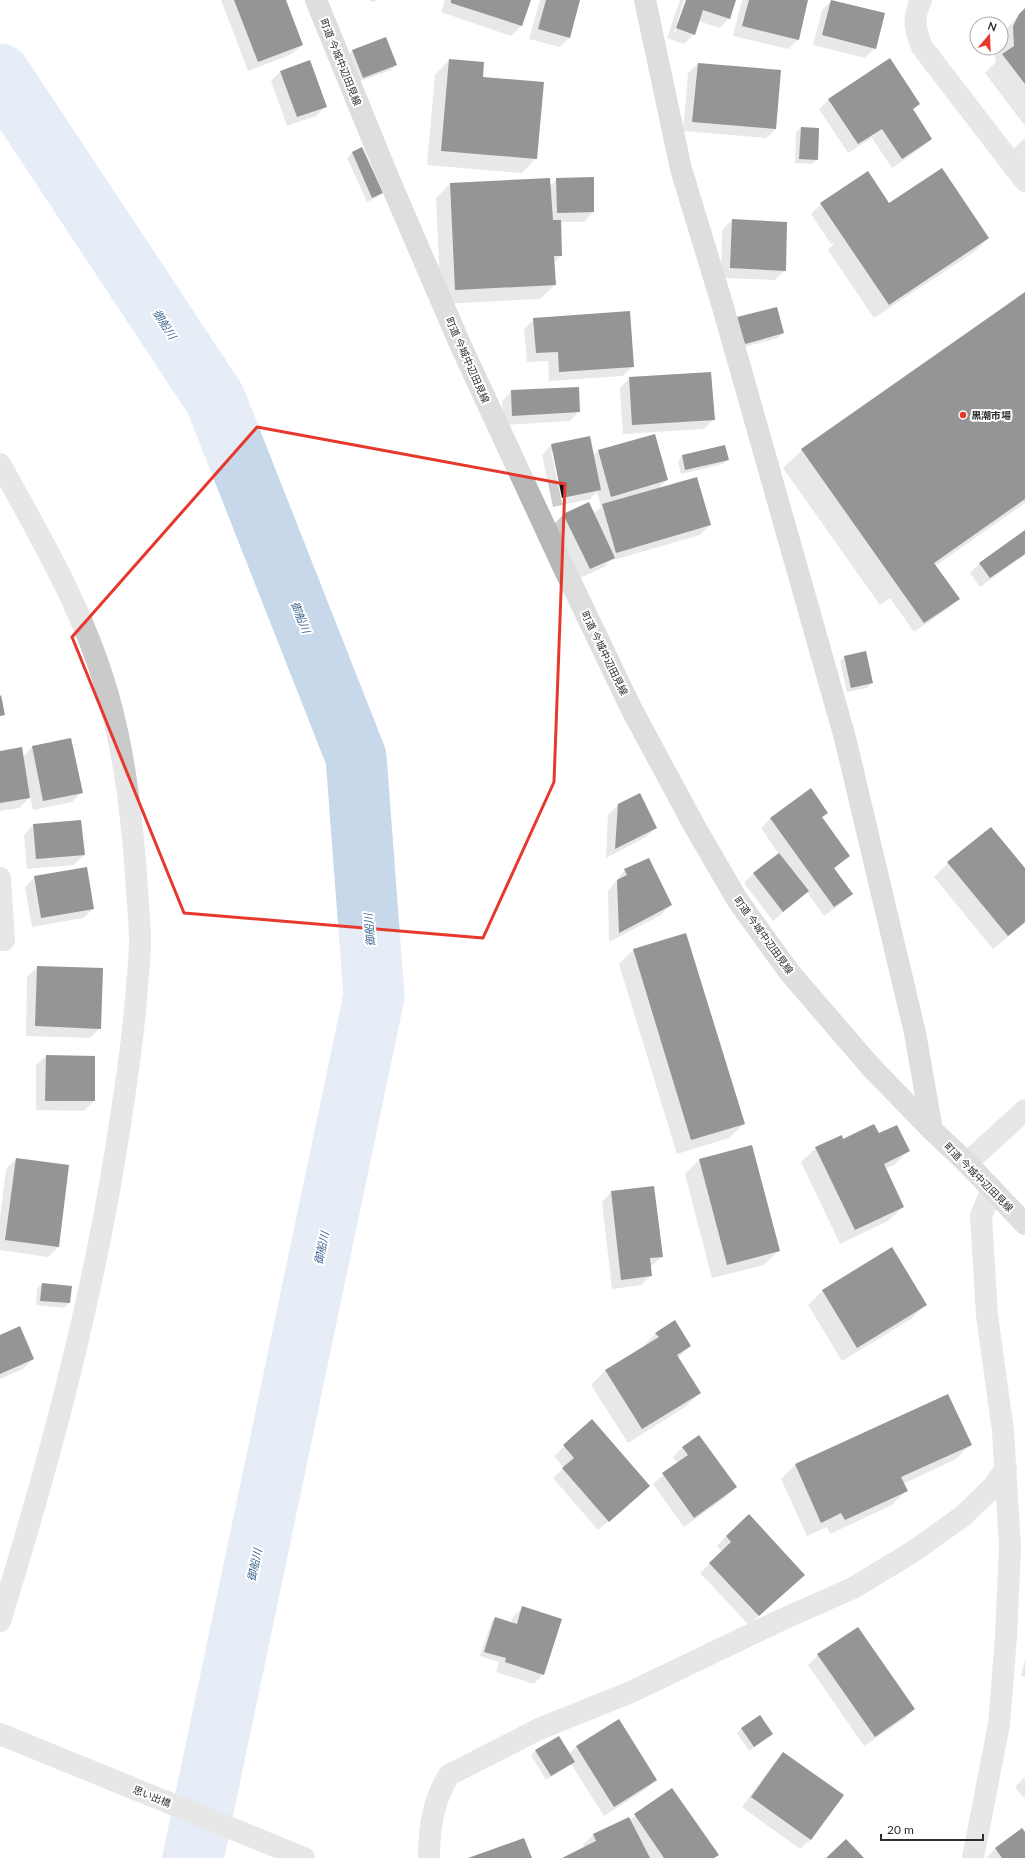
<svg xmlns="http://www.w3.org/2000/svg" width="1025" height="1858" viewBox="0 0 1025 1858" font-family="Lato,'Noto Sans JP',sans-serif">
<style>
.shadow{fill:#0003;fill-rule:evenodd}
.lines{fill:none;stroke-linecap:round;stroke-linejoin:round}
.river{stroke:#c7d8eb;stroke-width:61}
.building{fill:#141414}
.street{stroke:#cacaca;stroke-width:22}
.secondary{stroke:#b7b7b7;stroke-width:22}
.marked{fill:none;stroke:#e7382d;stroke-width:3;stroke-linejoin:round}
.poi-dot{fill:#e7382d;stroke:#fff;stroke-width:1.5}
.labels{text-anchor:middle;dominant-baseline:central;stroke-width:4;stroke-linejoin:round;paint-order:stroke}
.street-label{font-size:10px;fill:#2d2d2d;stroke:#fff}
.poi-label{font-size:10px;font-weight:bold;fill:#2d2d2d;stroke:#fff;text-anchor:start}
.water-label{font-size:11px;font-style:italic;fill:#3b6490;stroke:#fff}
</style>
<rect width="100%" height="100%" fill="#fff"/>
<!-- shadow -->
<path class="shadow" d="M221,0h64l17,45 -10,9 -44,17z
M370,0h9l-8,2z
M445,0h85l-9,26 -10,10 -70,-24z
M540,0h39l-9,37 -10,10 -31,-8z
M680,0h4l-10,33h1l12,-33h48l-6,18 -9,10 -22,-7 -4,13 -10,10 -17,-6z
M742,0h65l-9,40 -10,9 -55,-13z
M831,1l44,47 -10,10 -52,-13 9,-35z
M1025,10v116l-40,-53 11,-11 -2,-10 1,-4h6v-14z
M352,51l44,14 -5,5 -33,12 -10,-26z
M449,60l33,18 54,80 -14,15 -95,-8 8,-90z
M698,64l82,7 -4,58 -10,9 -83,-7 5,-58z
M280,72l46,34 -10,10 -29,10 -16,-45z
M829,99l89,5 -6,6 19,29 -10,9 -29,20 -20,-30 -24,15 -29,-44z
M801,128h17l-1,32 -5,4 -17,-1 1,-31z
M1025,138v34l-15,-20z
M362,149l20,44 -5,4 -10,5 -20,-44 5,-5z
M593,178v34l-9,10h-24l1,33 -7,8 1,22 -15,14 -99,5 -5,-106 14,-14 100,2 7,-7z
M821,204h68l99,34 -14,14 -100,66 -46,-68 7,-8 -4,2 -20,-30z
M732,220l53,50 -10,10 -54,-2 1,-48z
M1025,294v209l-90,63 23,33 -9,9 -35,24 -24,-34 -10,7 -97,-137 19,-18z
M534,319l99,47 -10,10 -74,5 -1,-20 -21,1 -3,-33z
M733,323l50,10 -5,5 -38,10z
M630,378l84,41 -10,10 -81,5 -3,-46z
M512,391l67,20 -9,10 -67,4 -1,-24z
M654,435l12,45 -9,10 53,35 -10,10 -90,26 -6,6 -24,11 -26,-54 10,-10 29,1 8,-8 -4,-15 -7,7 -37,8 -11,-52 9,-10 42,11 5,-5zM551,451h2l11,51 -2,1z
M724,446l4,13 -5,5 -42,10 -3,-13 4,-5z
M1025,531v24l-45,32 -10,-14 10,-10z
M845,657l27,26 -5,5 -20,4 -7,-31z
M70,740l11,53 -9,9 -39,8 -3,-13 -11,11 -19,3v-59l23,5 9,-10z
M810,790l17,23 -6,6 27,37 -14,13 18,25 -10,9 -18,13 -17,-24 -34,29 -29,-38 9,-9 26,-20 -18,-26 9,-9z
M618,805l38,22 -10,10 -40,21 2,-43z
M33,825l51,30 -10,10 -47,4 -3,-34z
M948,863l77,6v54l-32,26 -59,-72z
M625,870l45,35 -9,10 -52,27 -1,-51z
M35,877l58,32 -10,9 -51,9 -7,-40z
M633,950l111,174 -15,14 -52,16 -58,-190z
M37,967l65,2 -2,59 -10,10 -64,-2 1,-59z
M46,1056l48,45 -10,10 -48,-1v-45z
M878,1135l30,16 -14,14 -9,4 18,38 -15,14 -48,23 -39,-82 15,-14 27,-8z
M751,1146l28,104 -15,15 -52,13 -27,-104 14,-14z
M16,1159l52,7 -10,81 -10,10 -48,-7v-32l6,-49z
M611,1192l51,65 -12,10 1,8 -10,10 -29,4 -10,-87z
M891,1249l34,56 -14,14 -69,42 -34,-56 14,-14z
M42,1284l27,19 -5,5 -28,-3 1,-16z
M656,1333l34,13 -12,12 22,35 -15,14 -57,36 -37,-58 14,-14 37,-23z
M0,1336l33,23 -10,10 -23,10z
M948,1395l22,50 -14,14 -53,25 3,7 -14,14 -62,29 -3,-7 -20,9 -26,-57 14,-14z
M592,1421l47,74 -41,35 -45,-52 11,-10 -10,-12z
M683,1447l53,40 -10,10 -42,30 -31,-43 25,-20 -5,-7z
M726,1536l67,48 -44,41 -49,-52 22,-21 -5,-6z
M523,1607l20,67 -9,10 -38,-12 3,-10 -19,-6 11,-33 4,-5 16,5 2,-6z
M818,1655l96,54 -10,10 -40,27 -56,-81z
M1025,1660v17l-4,-1z
M619,1720l37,60 -10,9 -42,27 -33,-52 -25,16 -15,-25 5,-5 33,4 7,-7z
M742,1728l30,6 -23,17 -12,-18z
M784,1753l58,42 -32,45 -10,9 -58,-42 32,-44z
M1025,1777v22l-10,-12z
M671,1790l46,65 -3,3h-150l21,-10 -2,-3 10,-10 36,-17 1,2z
M1022,1829l3,4v25h-39l9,-9z"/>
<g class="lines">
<!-- river -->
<path class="river" d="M0,74l215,325 141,358 18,239 -181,862"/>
</g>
<!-- building -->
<path class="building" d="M234,0h52l17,45 -45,17z
M451,0h80l-9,26 -71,-23z
M546,0h34l-10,38 -32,-9z
M686,0h50l-6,19 -27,-9 -8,25 -19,-7z
M749,0h59l-9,40 -57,-14z
M831,0l54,13 -9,36 -54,-14z
M1025,8v76l-23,-30 12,-8 -1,-20 6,-12z
M386,37l11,28 -34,13 -11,-28z
M890,58l30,46 -7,5 19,30 -30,20 -20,-30 -24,15 -30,-45z
M449,59l35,3 -1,15 61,5 -7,77 -96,-8z
M310,60l17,47 -30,10 -17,-46z
M698,63l83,7 -5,59 -84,-7z
M801,127l18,1 -1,32 -19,-1z
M362,147l21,46 -11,5 -20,-46z
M942,168l47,70 -100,67 -69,-102 48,-32 21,32z
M594,177v35l-37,1 -1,-35z
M550,178l3,42h8l1,36h-8l2,29 -101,5 -5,-107z
M732,219l55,3 -1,49 -56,-3z
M1025,292v207l-91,64 26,36 -36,24 -123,-174z
M777,307l7,26 -39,11 -8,-27z
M630,311l4,56 -75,5 -1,-20 -22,1 -3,-35z
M711,372l4,48 -83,5 -3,-48z
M579,387l1,25 -68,4 -1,-26z
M655,434l13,46 -57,17 -13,-47z
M590,436l11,54 -39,8 -11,-54z
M725,445l4,15 -44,10 -3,-15z
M697,477l14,48 -95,28 -14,-49z
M589,502l26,56 -25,11 -27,-55z
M1025,530v24l-35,24 -11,-15z
M866,651l7,32 -22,5 -7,-32z
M1,695l4,20 -5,1v-20z
M71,738l12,55 -40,8 -11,-55z
M22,747l8,51 -30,5v-52z
M811,788l17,25 -6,4 28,39 -16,12 19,26 -19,13 -64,-89z
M640,793l17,35 -42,21 3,-45z
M81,820l4,35 -49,4 -3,-35z
M991,827l34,41v54l-17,14 -61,-74z
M779,853l30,38 -26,21 -30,-39z
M649,858l23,47 -53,28 -2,-53 10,-5 -3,-6z
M87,867l7,42 -53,9 -7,-42z
M686,933l59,191 -54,16 -58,-191z
M37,966l66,2 -2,61 -66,-3z
M46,1055l49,1v45h-50z
M874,1124l5,9 18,-8 13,26 -26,13 20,43 -49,23 -40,-83 27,-12 1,4z
M752,1145l28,106 -53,14 -28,-106z
M16,1158l53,7 -10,82 -54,-7z
M654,1186l9,71 -13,1 2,18 -31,4 -10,-89z
M892,1247l35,58 -70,43 -35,-58z
M42,1283l30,3 -2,17 -30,-2z
M675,1320l16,26 -14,9 24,38 -59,36 -37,-59 54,-33 -4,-4z
M20,1326l14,33 -34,15v-39z
M948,1394l24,51 -71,32 7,14 -63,29 -4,-7 -20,10 -26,-59z
M592,1419l58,67 -41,36 -47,-54 12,-10 -11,-13z
M699,1435l38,52 -43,31 -32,-45 26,-18 -6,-8z
M749,1514l56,61 -46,41 -50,-53 22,-21 -5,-6z
M522,1606l40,13 -18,56 -39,-13 1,-4 -22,-6 11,-35 22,7z
M858,1627l57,82 -40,28 -58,-83z
M760,1715l13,19 -19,13 -13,-19z
M619,1719l38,61 -43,27 -38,-61z
M559,1736l16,26 -24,14 -16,-26z
M783,1752l61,43 -33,45 -60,-43z
M672,1788l47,67 -5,3h-50l-30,-44z
M629,1817l21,41h-88l34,-17 -3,-7z
M1022,1828l3,4v26h-23l-7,-10z
M524,1838l8,20h-64z
M846,1839l18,19h-38z"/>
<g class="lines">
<!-- street -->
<path class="street" d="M921,0c-9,19 -6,29 1,47l103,134
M0,464c44,79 90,158 112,246 15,59 21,119 25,179 1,18 3,36 3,54 0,14 -2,29 -3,42 -3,45 -9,88 -16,132 -25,171 -70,340 -121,504
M0,878l4,62h-4
M967,1163l58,-53
M0,1734l304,124
M429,1858c0,-30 4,-57 20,-83l90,-46 92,-37 150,-72 72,-32 58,-35 52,-37 30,-29 13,-19
M973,1858l26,-134 7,-87 4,-90 -7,-116 -16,-116 -6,-99 11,-27"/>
<!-- secondary -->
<path class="secondary" d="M316,0l72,177 72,167 102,220 70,146 63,117 43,74 52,72 81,94 61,63 35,33 58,61
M645,0l36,169 42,138 122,431 70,295 17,97"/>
</g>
<!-- marked area -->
<path d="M0 0H1025V1858H0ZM257,427l308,57 -11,298 -71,156 -299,-25 -112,-276z" fill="#fff" fill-opacity=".55" fill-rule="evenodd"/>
<path class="marked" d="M257,427l308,57 -11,298 -71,156 -299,-25 -112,-276z"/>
<!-- markers -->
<circle class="poi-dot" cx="963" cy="415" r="4"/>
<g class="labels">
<!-- street labels -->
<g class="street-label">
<text transform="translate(341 62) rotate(68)">町道 今城中辺田見線</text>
<text transform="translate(468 360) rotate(66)">町道 今城中辺田見線</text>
<text transform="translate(605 653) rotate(64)">町道 今城中辺田見線</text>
<text transform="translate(764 935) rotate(54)">町道 今城中辺田見線</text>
<text transform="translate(979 1177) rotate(45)">町道 今城中辺田見線</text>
<text transform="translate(152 1796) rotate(22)">思い出橋</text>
</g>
<!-- poi labels -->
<g class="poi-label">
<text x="971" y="415">黒潮市場</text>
</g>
<!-- water labels -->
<g class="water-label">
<text transform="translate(165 324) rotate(57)">御船川</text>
<text transform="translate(301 617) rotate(68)">御船川</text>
<text transform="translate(369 930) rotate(-94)">御船川</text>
<text transform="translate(321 1248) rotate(-78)">御船川</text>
<text transform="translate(254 1565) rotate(-78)">御船川</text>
</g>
</g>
<!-- north arrow -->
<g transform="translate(989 36) rotate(19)"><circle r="19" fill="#ffffff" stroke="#ababab"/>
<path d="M0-3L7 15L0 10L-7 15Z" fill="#e7382d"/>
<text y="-6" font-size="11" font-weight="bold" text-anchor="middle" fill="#2d2d2d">N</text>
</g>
<!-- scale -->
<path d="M881 1834v6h102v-6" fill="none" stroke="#2d2d2d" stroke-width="2"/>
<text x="887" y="1834" font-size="12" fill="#2d2d2d" stroke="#ffffff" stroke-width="3" paint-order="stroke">20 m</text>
</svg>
